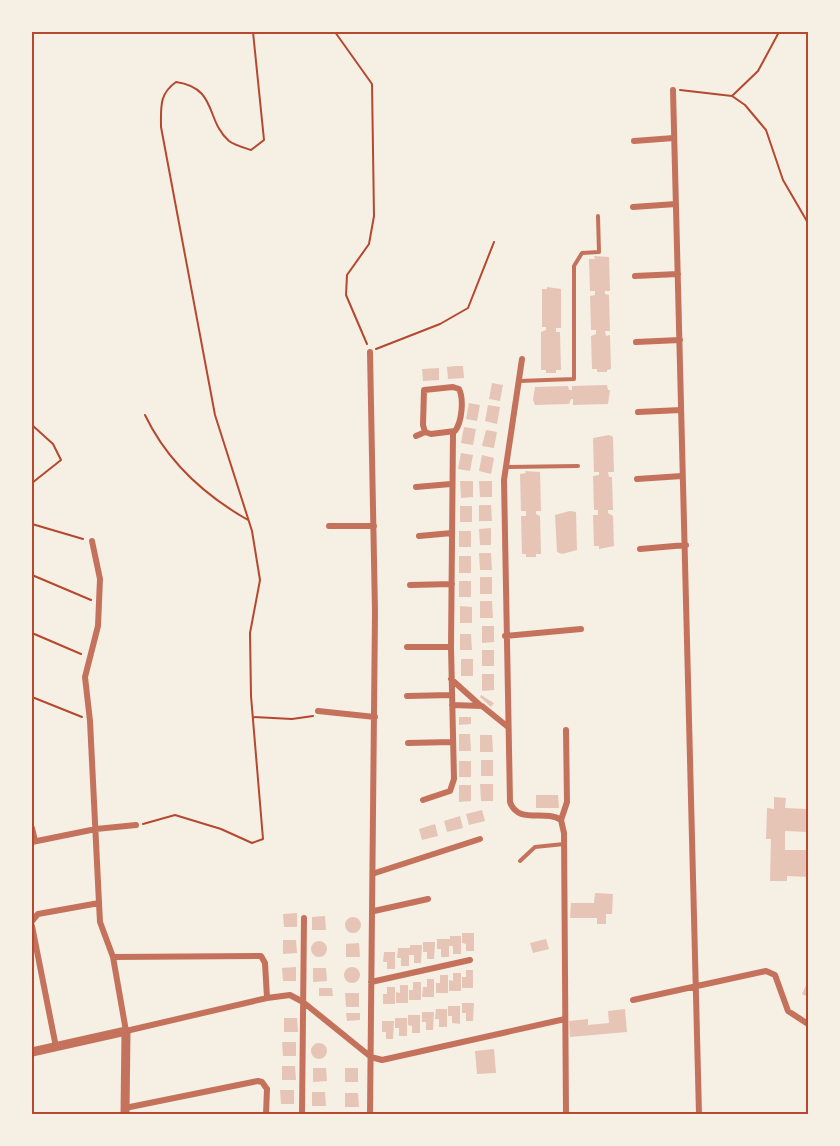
<svg xmlns="http://www.w3.org/2000/svg" width="840" height="1146" viewBox="0 0 840 1146" font-family="Poppins,sans-serif">
<style>
.building{fill:#e6c5b7}
.lines{fill:none;stroke-linecap:round;stroke-linejoin:round}
.path{stroke:#b5482f;stroke-width:2}
.service{stroke:#c5725c;stroke-width:4}
.minor{stroke:#c5725c;stroke-width:6}
.tertiary{stroke:#c5725c;stroke-width:9}
.neatline{fill:none;stroke:#b5482f;stroke-width:2}
</style>
<rect width="100%" height="100%" fill="#f6efe4"/>
<!-- building -->
<path class="building" d="M594,256l15,1 1,34h-5v3l4,1 1,36h-5l1,5 4,-1 1,34 -4,1v2h-10v-3h-5l-1,-33 5,-2v-4h-5l-1,-34 5,-1v-4h-5l-1,-32h6z
M547,287l14,2v39h-5v4h4l1,38h-5v3h-10v-3h-5v-38l5,-2v-3h-4v-38h5z
M455,366h8l1,12 -16,1 -1,-12z
M439,368v12l-16,1 -1,-12z
M492,383l11,2 -3,16 -11,-2z
M607,385l1,5h2l-2,14 -35,1v-6h-2l-2,5 -34,1 -2,-5 2,-13 33,-1 1,4h3v-4z
M469,403l11,2 -3,16 -11,-2z
M488,405l12,2 -3,17 -12,-3z
M464,427l12,2 -3,16 -12,-2z
M486,430l11,2 -3,16 -12,-2z
M609,435l4,2 1,35h-6l1,5h3l1,33h-5v3l5,3 1,30 -15,3v-3h-5l-1,-31h5v-5h-4l-1,-34 6,-1v-3h-5l-1,-34z
M461,453l12,2 -3,16 -12,-2z
M482,455l12,3 -3,16 -12,-3z
M525,471l15,1 1,39h-5v3l4,2 1,38h-5v3h-10v-3h-4l-1,-38h5v-5h-5l-1,-37 6,-1z
M460,481h13v16l-12,1z
M479,481h13v16h-12z
M479,505h12l1,16h-13z
M460,506h12v16h-12z
M570,511l6,1 1,38 -15,4 -5,-2 -2,-37z
M491,528v17h-11l-1,-16z
M459,531h12v16h-12z
M479,553h12l1,17h-12z
M459,556h12v17h-12z
M480,577h12v17h-12z
M459,581h12v16h-12z
M480,601h12l1,17h-13z
M460,606l12,1v16h-12z
M482,626h12v16l-12,1z
M460,634h11l1,16h-12z
M482,650h12v16h-12z
M461,659h12v17h-12z
M482,674h12v16l-12,1z
M481,695l13,8 -3,4 -11,-10z
M459,717h12v7l-12,1z
M459,734h11l1,17h-12z
M480,735h12l1,17h-13z
M481,760h12v16h-12z
M459,761h12v16h-12z
M480,784h13v17h-12z
M459,785h12v16l-12,1z
M536,795h22l1,13h-23z
M774,797l12,1 -1,10 23,1 -1,23 -22,-1v19h23v27l-21,-1v5h-17l1,-42h-5l1,-31 7,1z
M482,810l3,11 -16,4 -3,-11z
M460,816l3,12 -16,4 -3,-11z
M435,824l3,12 -16,4 -3,-11z
M595,893l18,1 -1,20h-6v10h-9v-6h-27l1,-15h23z
M297,913v14h-13l-1,-13z
M325,916l1,14h-14v-13z
M345 925a8 8 0 1 1 16 0a8 8 0 1 1-16 0Z
M462,933h12v18h-8v-7l-4,-1z
M450,936h11v18h-8v-8h-4v11h-8v-8h-4v-10h13z
M546,939l3,10 -16,4 -3,-10z
M283,940h13l1,13 -14,1z
M311 949a8 8 0 1 1 16 0a8 8 0 1 1-16 0Z
M423,942h12l-1,17h-7v-7h-4z
M359,943l1,14h-14v-13z
M410,945h12l-1,18h-7v-8h-5v11h-8v-8h-4l1,-10h12z
M384,952h11v17h-8v-7h-4z
M296,967v14h-13l-1,-13z
M344 975a8 8 0 1 1 16 0a8 8 0 1 1-16 0Z
M313,968h13l1,13 -14,1z
M466,970h7v18h-11v-11h4z
M453,973h8v18h-12v-11l4,1z
M440,975h8v18h-12v-10h4z
M427,979h7v18h-12l1,-10h4z
M808,981v16l-6,-3z
M413,982h8v18h-12v-10h4z
M400,985h8v18h-12v-11l4,1z
M387,987h8v17h-12v-10h4z
M319,988h13l1,8h-14z
M345,993h14v14h-13z
M462,1003h12l-1,18h-7v-8h-4z
M448,1006h12v18l-8,-1v-7h-4z
M436,1009h11v18h-8v-8h-4z
M625,1009l2,23 -57,5 -1,-16 19,-2v6l21,-2 -1,-12z
M422,1012h12l-1,18h-7v-8h-4z
M346,1013h14v7l-13,1z
M408,1015h12v18h-8v-7l-4,-1z
M284,1018h13l1,14h-14z
M395,1018h12v18h-8v-8h-4z
M382,1021h12l-1,18h-7v-7h-4z
M282,1042h14v14h-13z
M311 1051a8 8 0 1 1 16 0a8 8 0 1 1-16 0Z
M494,1049l2,24 -19,1 -2,-23z
M282,1066h13l1,14h-14z
M313,1068h13l1,13 -14,1z
M345,1068h13v14h-13z
M280,1090h14v14h-13z
M312,1092h13l1,14h-14z
M345,1093h13l1,14h-14z"/>
<g class="lines">
<!-- path -->
<path class="path" d="M335,32l37,52 2,132 -5,28 -22,31 -1,20 21,49
M680,90l52,6 13,9 21,25 17,50 25,43
M732,96l26,-25 21,-39
M32,332v15
M376,349l64,-25 28,-16 26,-66
M145,415c22,46 59,80 103,105
M32,425l21,19 8,16 -29,23
M32,524l51,15
M32,575l59,25
M32,633l49,21
M32,697l50,20
M253,717l39,2 21,-3
M143,824l32,-9 46,14 31,14 11,-4 -12,-143 -1,-63 10,-53 -8,-49 -37,-116 -54,-288c0,-20 -2,-33 15,-45 42,6 29,38 53,59 5,4 16,7 22,9l13,-10 -11,-108"/>
<!-- service -->
<path class="service" d="M519,381l55,-2v-113l8,-13 17,-1 -1,-36
M506,467l72,-1
M520,861l15,-14 29,-3"/>
<!-- minor -->
<path class="minor" d="M673,90l26,1024
M634,141l40,-3
M633,207l43,-3
M635,276l43,-2
M636,342l44,-2
M370,352l5,260 -5,502
M522,359l-18,121 6,322c8,23 35,7 51,18
M638,412l43,-2
M416,436l9,-4 6,2 24,-3c7,-9 9,-32 4,-42l-6,-2 -29,3 -1,35 2,7
M637,479l45,-3
M416,487l35,-3
M329,526h45
M419,536l33,-3
M92,541l8,38 -2,47 -13,51 5,44 9,182 1,19 13,35 13,74 141,-33 23,-3 13,7 68,55 11,3 183,-41
M640,549l46,-4
M410,585l42,-1
M505,636l76,-7
M407,647h44
M451,679l30,27
M407,696l45,-1
M452,705l30,1 26,21
M318,711l57,6
M408,743l44,-1
M423,800l27,-9 4,-12 -3,-132 2,-214
M32,828l3,13
M32,842l64,-13 40,-4
M375,873l105,-34
M374,911l54,-12
M32,921l6,-7 61,-11
M32,926l24,121
M113,957l148,-1 4,7 2,35
M371,982l99,-22
M633,1000l133,-29 9,4 13,36 20,13
M125,1108l133,-27 4,1 5,7 -1,25
M302,1114l2,-196
M566,1114l-2,-281 -3,-13 6,-18 -1,-72"/>
<!-- tertiary -->
<path class="tertiary" d="M32,1052l94,-21 -1,83"/>
</g>
<!-- border -->
<rect width="840" height="1146" fill="none" stroke="#f6efe4" stroke-width="66"/>
<rect x="33" y="33" width="774" height="1080" class="neatline"/>
</svg>
